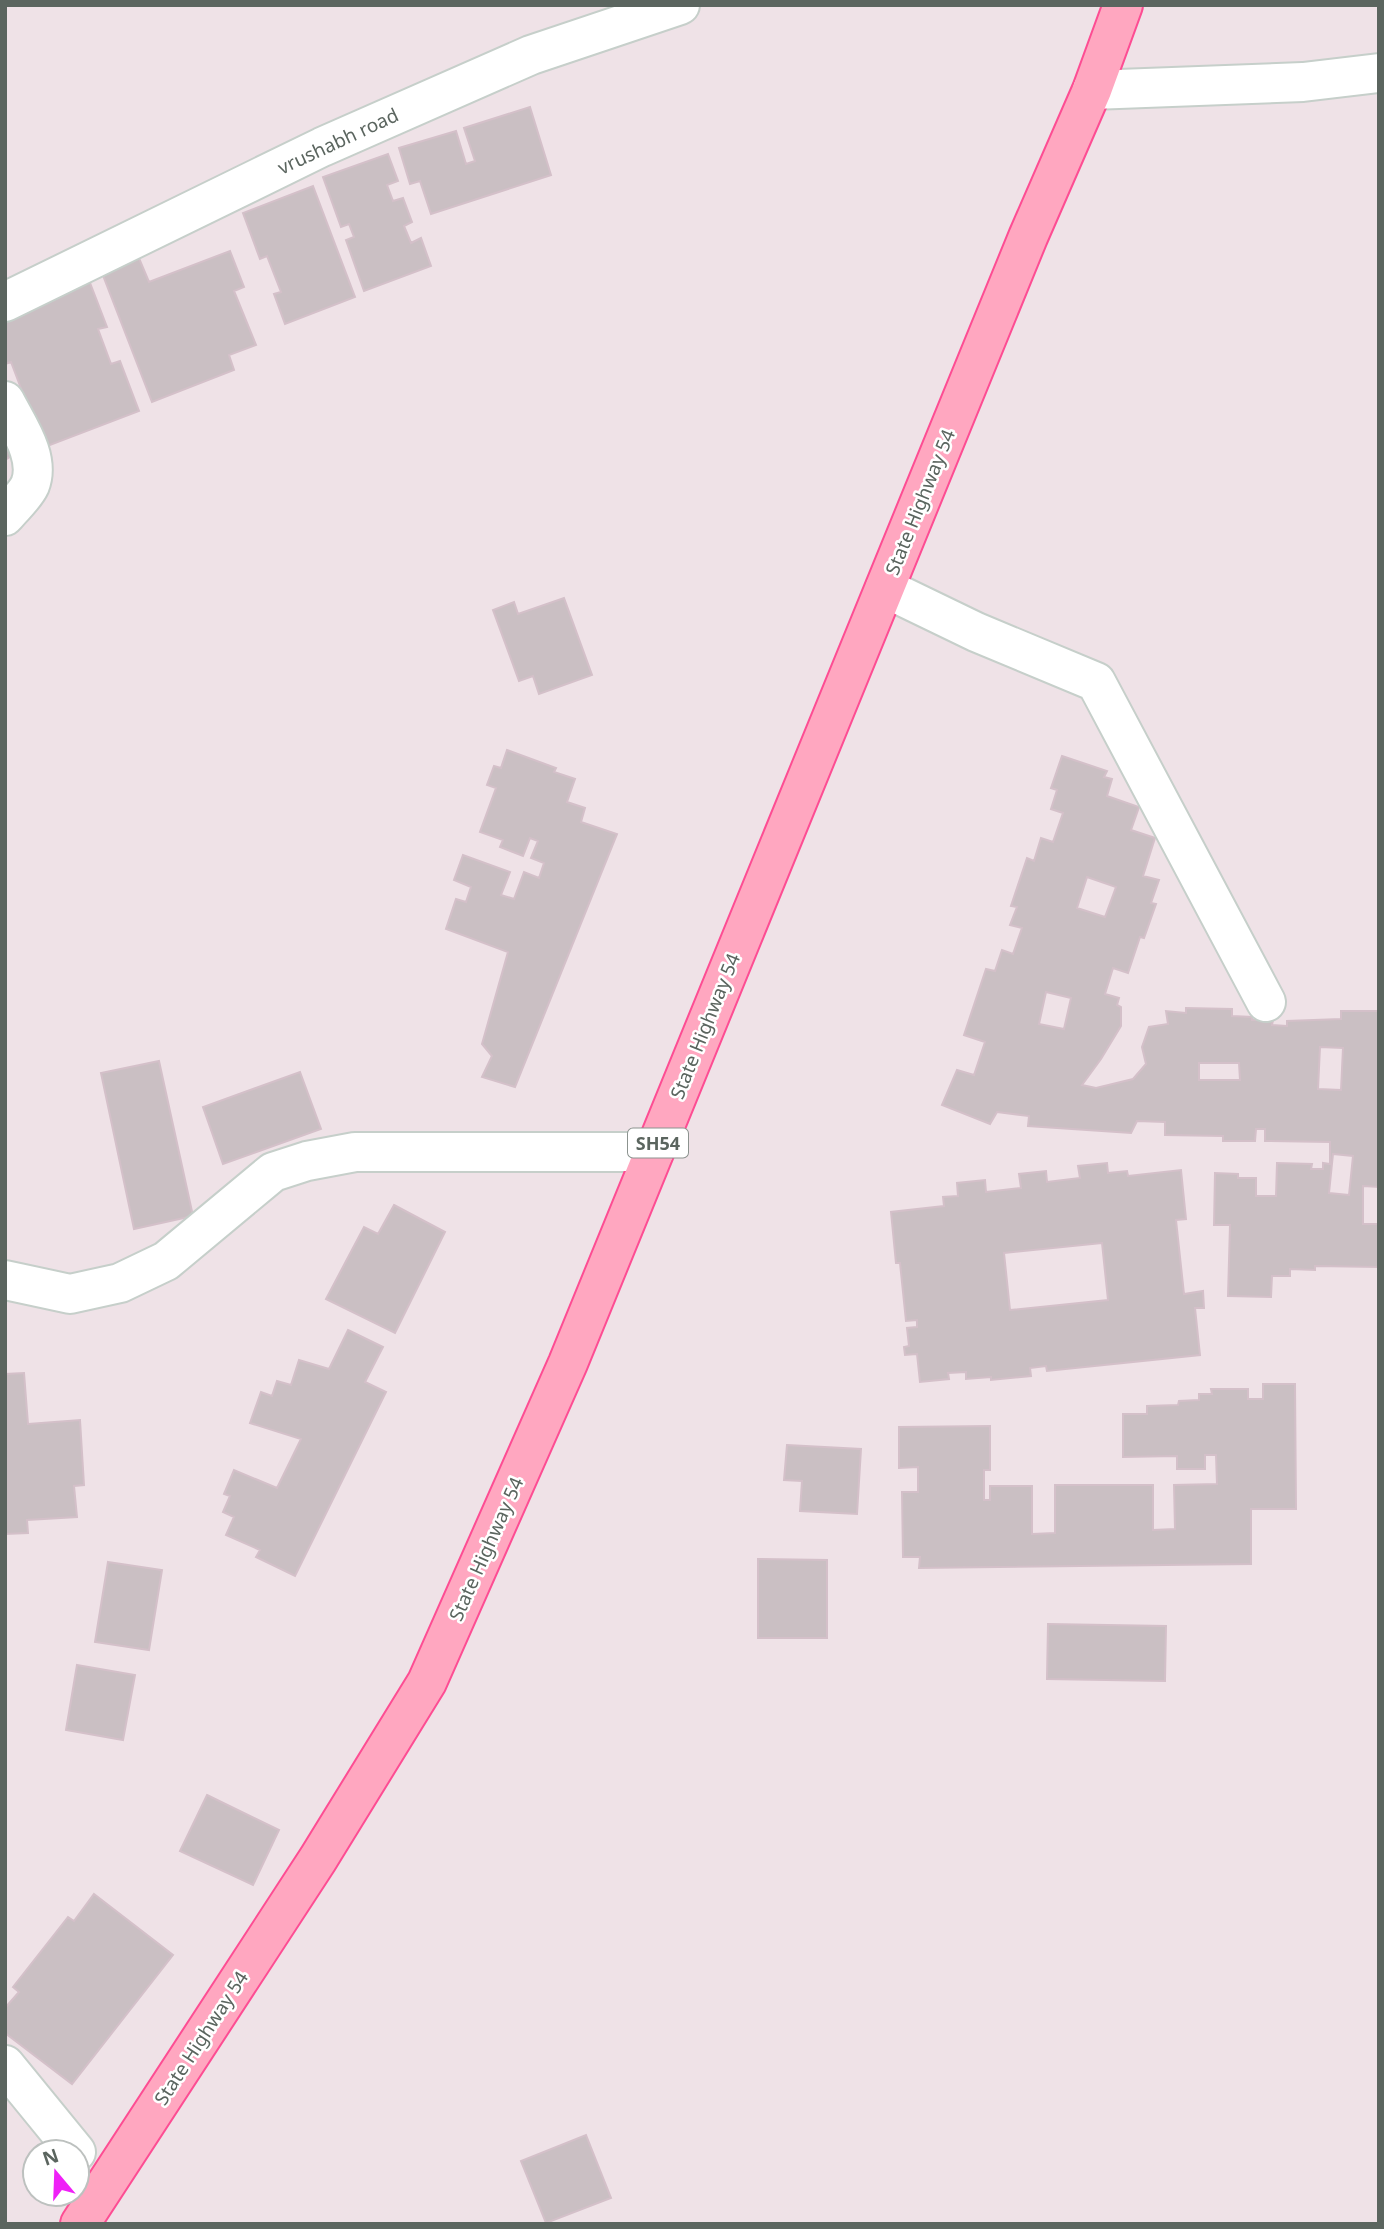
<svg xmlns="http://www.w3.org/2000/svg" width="1384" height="2229" viewBox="0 0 1384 2229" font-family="'Noto Sans',sans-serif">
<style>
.building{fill:#cabfc3;stroke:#d4c0c9;stroke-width:2;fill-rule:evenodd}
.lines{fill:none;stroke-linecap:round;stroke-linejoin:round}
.minor-casing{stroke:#c6cfca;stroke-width:42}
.primary-casing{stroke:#fd4d93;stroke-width:42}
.minor{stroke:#fff;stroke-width:38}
.primary{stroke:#ffa7c0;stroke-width:38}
.labels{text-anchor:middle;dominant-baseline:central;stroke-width:5;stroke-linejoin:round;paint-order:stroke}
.shield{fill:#fff;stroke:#8c938f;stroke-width:2}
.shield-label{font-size:18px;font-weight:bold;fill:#5b655f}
.street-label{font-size:19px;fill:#5b655f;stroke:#fff}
</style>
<rect width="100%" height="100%" fill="#efe2e7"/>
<!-- building -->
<path class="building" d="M530,107l21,68 -120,39 -11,-33 -10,3 -11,-36 57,-17 10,33 9,-3 -11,-33z
M388,154l10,27 -11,4 6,16 10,-3 9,24 -8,4 7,17 10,-5 10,28 -67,25 -18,-51 8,-3 -5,-13 -8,3 -18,-50z
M313,186l42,111 -70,27 -11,-30 7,-2 -14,-36 -7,3 -17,-46z
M136,251l13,31 81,-31 14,36 -10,4 22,54 -27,10 5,15 -82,32 -53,-137z
M87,275l20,52 -9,2 13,35 9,-3 19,50 -102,39 -12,-51 -14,-37 -6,2v-58z
M5,431l13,21 -13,8z
M564,598l28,77 -53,19 -6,-18 -14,5 -26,-71 21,-8 4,12z
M507,750l49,18 -2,4 21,7 -8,23 18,6 -4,14 36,12 -102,253 -33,-10 10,-21 -10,-12 26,-92 -62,-23 10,-30 10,3 5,-15 -17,-7 9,-25 47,17 -9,23 13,4 10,-27 15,6 5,-15 -13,-5 7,-17 -8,-3 -7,18 -23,-9 3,-7 -23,-8 16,-44 -9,-3 7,-19 7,2z
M1062,756l45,15 -3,6 8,2 -5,17 32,11 -8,23 24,8 -12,38 16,4 -8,23 5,1 -12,34 -4,-1 -12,36 -15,-5 -8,26 14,4 -2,7 4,2v19l-20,33 -19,26 14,3 37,-9 13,-15 -4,-17 7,-20 19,-3 -2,-13 20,2v-5l46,1v7l20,1v3h21l-1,5 15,1v-5l54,-2v-8h38v176l-16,-1v38h16v43l-64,-1v4l-25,-1v7h-18l-1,21 -43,-1 2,-71h-16l1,-52 23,1v4h18v18h20l1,-33 35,1 -1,5h12v-6l7,1v-22l-65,-1v-12h-9l-1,12h-32v-5l-58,-1v-13l-28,-1 -6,12 -103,-7 1,-10 -32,-4 -7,12 -48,-19 15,-35 17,5 11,-33 -21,-7 22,-66 9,2 7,-21 11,4 9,-26 -12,-3 7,-18 -6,-1 16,-48 7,3 7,-23 12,4 10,-29 -12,-4 6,-19 -6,-2zM1087,877l29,10 -11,30 -28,-9zM1046,992l25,6 -7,31 -25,-5zM1320,1047l23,1 -2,42 -23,-1zM1199,1063h40l1,17h-41z
M159,1061l34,155 -59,13 -33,-156z
M300,1072l21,57 -98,35 -20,-57z
M1333,1154l20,2 -4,39 -20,-2z
M1107,1163l1,10 19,-2 1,5 53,-6 5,49 -10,1 8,74 19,-3 1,17h-9l5,47 -153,16 -1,-5 -16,2 1,8 -40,4v-3l-25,2v-7l-18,1 1,6 -29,3 -3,-28 -12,1 -1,-8 5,-1 -2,-18 10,-1v-7l-11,1 -6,-58h-4l-5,-51 53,-6 -1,-9 15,-1 -1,-13 28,-3 1,12 35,-4 -2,-14 27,-3 1,11 33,-4 -2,-12zM1102,1243l6,57 -98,10 -6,-57z
M394,1205l51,27 -50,101 -69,-34 38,-72 14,7z
M348,1330l35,17 -18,35 21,10 -91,184 -39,-19 4,-7 -34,-15 8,-18 -11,-5 7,-16 -6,-2 10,-24 43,18 24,-49 -51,-16 11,-31 11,4 5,-15 14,4 8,-25 30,9z
M24,1373l4,51 52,-4 4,65 -10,1 3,31 -50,3 1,13 -23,1v-160z
M1263,1384h32l1,125h-45v55l-332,4 1,-11h-17l-1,-65h16v-25l-19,1v-41l91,-1v44h-6v30h6v-14h42v48l23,-1v-48h98v45l22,-1 -1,-44 43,-1 -1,-29h-11v14h-28v-13l-54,1v-43h24v-8l31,-1 1,-4 20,-1v-6h13l-1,-5h37v10h15z
M787,1445l74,4 -4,65 -57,-3 2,-30 -18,-1z
M758,1559l69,1v78h-69z
M108,1562l54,8 -13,80 -54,-8z
M1048,1624l118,2 -1,55 -118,-2z
M77,1665l58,10 -12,65 -57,-10z
M207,1795l72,35 -26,55 -73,-34z
M94,1894l79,61 -101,129 -67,-51v-25l14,-16 -6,-5 55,-70 6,4z
M586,2135l25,63 -65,25 -25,-62z"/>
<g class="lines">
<!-- minor casing -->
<g class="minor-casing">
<path id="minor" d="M1092,90l211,-8 76,-9
M5,302l317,-155 209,-92 149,-50
M5,401c12,24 36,56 25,84 -5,11 -17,21 -25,31
M885,588l91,44 120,50 170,320
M5,1280l65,14 50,-11 46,-22 107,-89 34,-11 48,-9h299
M5,2065l71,87"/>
</g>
<!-- primary casing -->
<g class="primary-casing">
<path id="primary" d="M80,2224l238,-365 109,-177 141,-319 460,-1126 64,-147 31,-85"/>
</g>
<!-- minor -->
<use href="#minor" class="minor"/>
<!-- primary -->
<use href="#primary" class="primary"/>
</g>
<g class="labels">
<!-- shield labels -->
<rect class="shield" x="628" y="1128.5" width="60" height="29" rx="5"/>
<g class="shield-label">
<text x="658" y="1143">SH54</text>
</g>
<!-- street labels -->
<g class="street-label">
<text transform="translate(338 141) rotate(-25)">vrushabh road</text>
<text transform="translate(920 502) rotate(-68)">State Highway 54</text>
<text transform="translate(705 1026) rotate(-68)">State Highway 54</text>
<text transform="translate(486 1549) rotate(-66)">State Highway 54</text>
<text transform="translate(201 2038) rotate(-57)">State Highway 54</text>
</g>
</g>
<!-- border -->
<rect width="1384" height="2229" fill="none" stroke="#5b655f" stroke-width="14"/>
<!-- north arrow -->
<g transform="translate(56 2173) rotate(341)"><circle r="33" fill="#ffffff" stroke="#bdc1bf" stroke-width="2"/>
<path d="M0-5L12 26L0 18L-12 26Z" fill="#ef20f7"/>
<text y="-10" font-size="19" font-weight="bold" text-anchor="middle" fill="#5b655f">N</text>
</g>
</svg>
